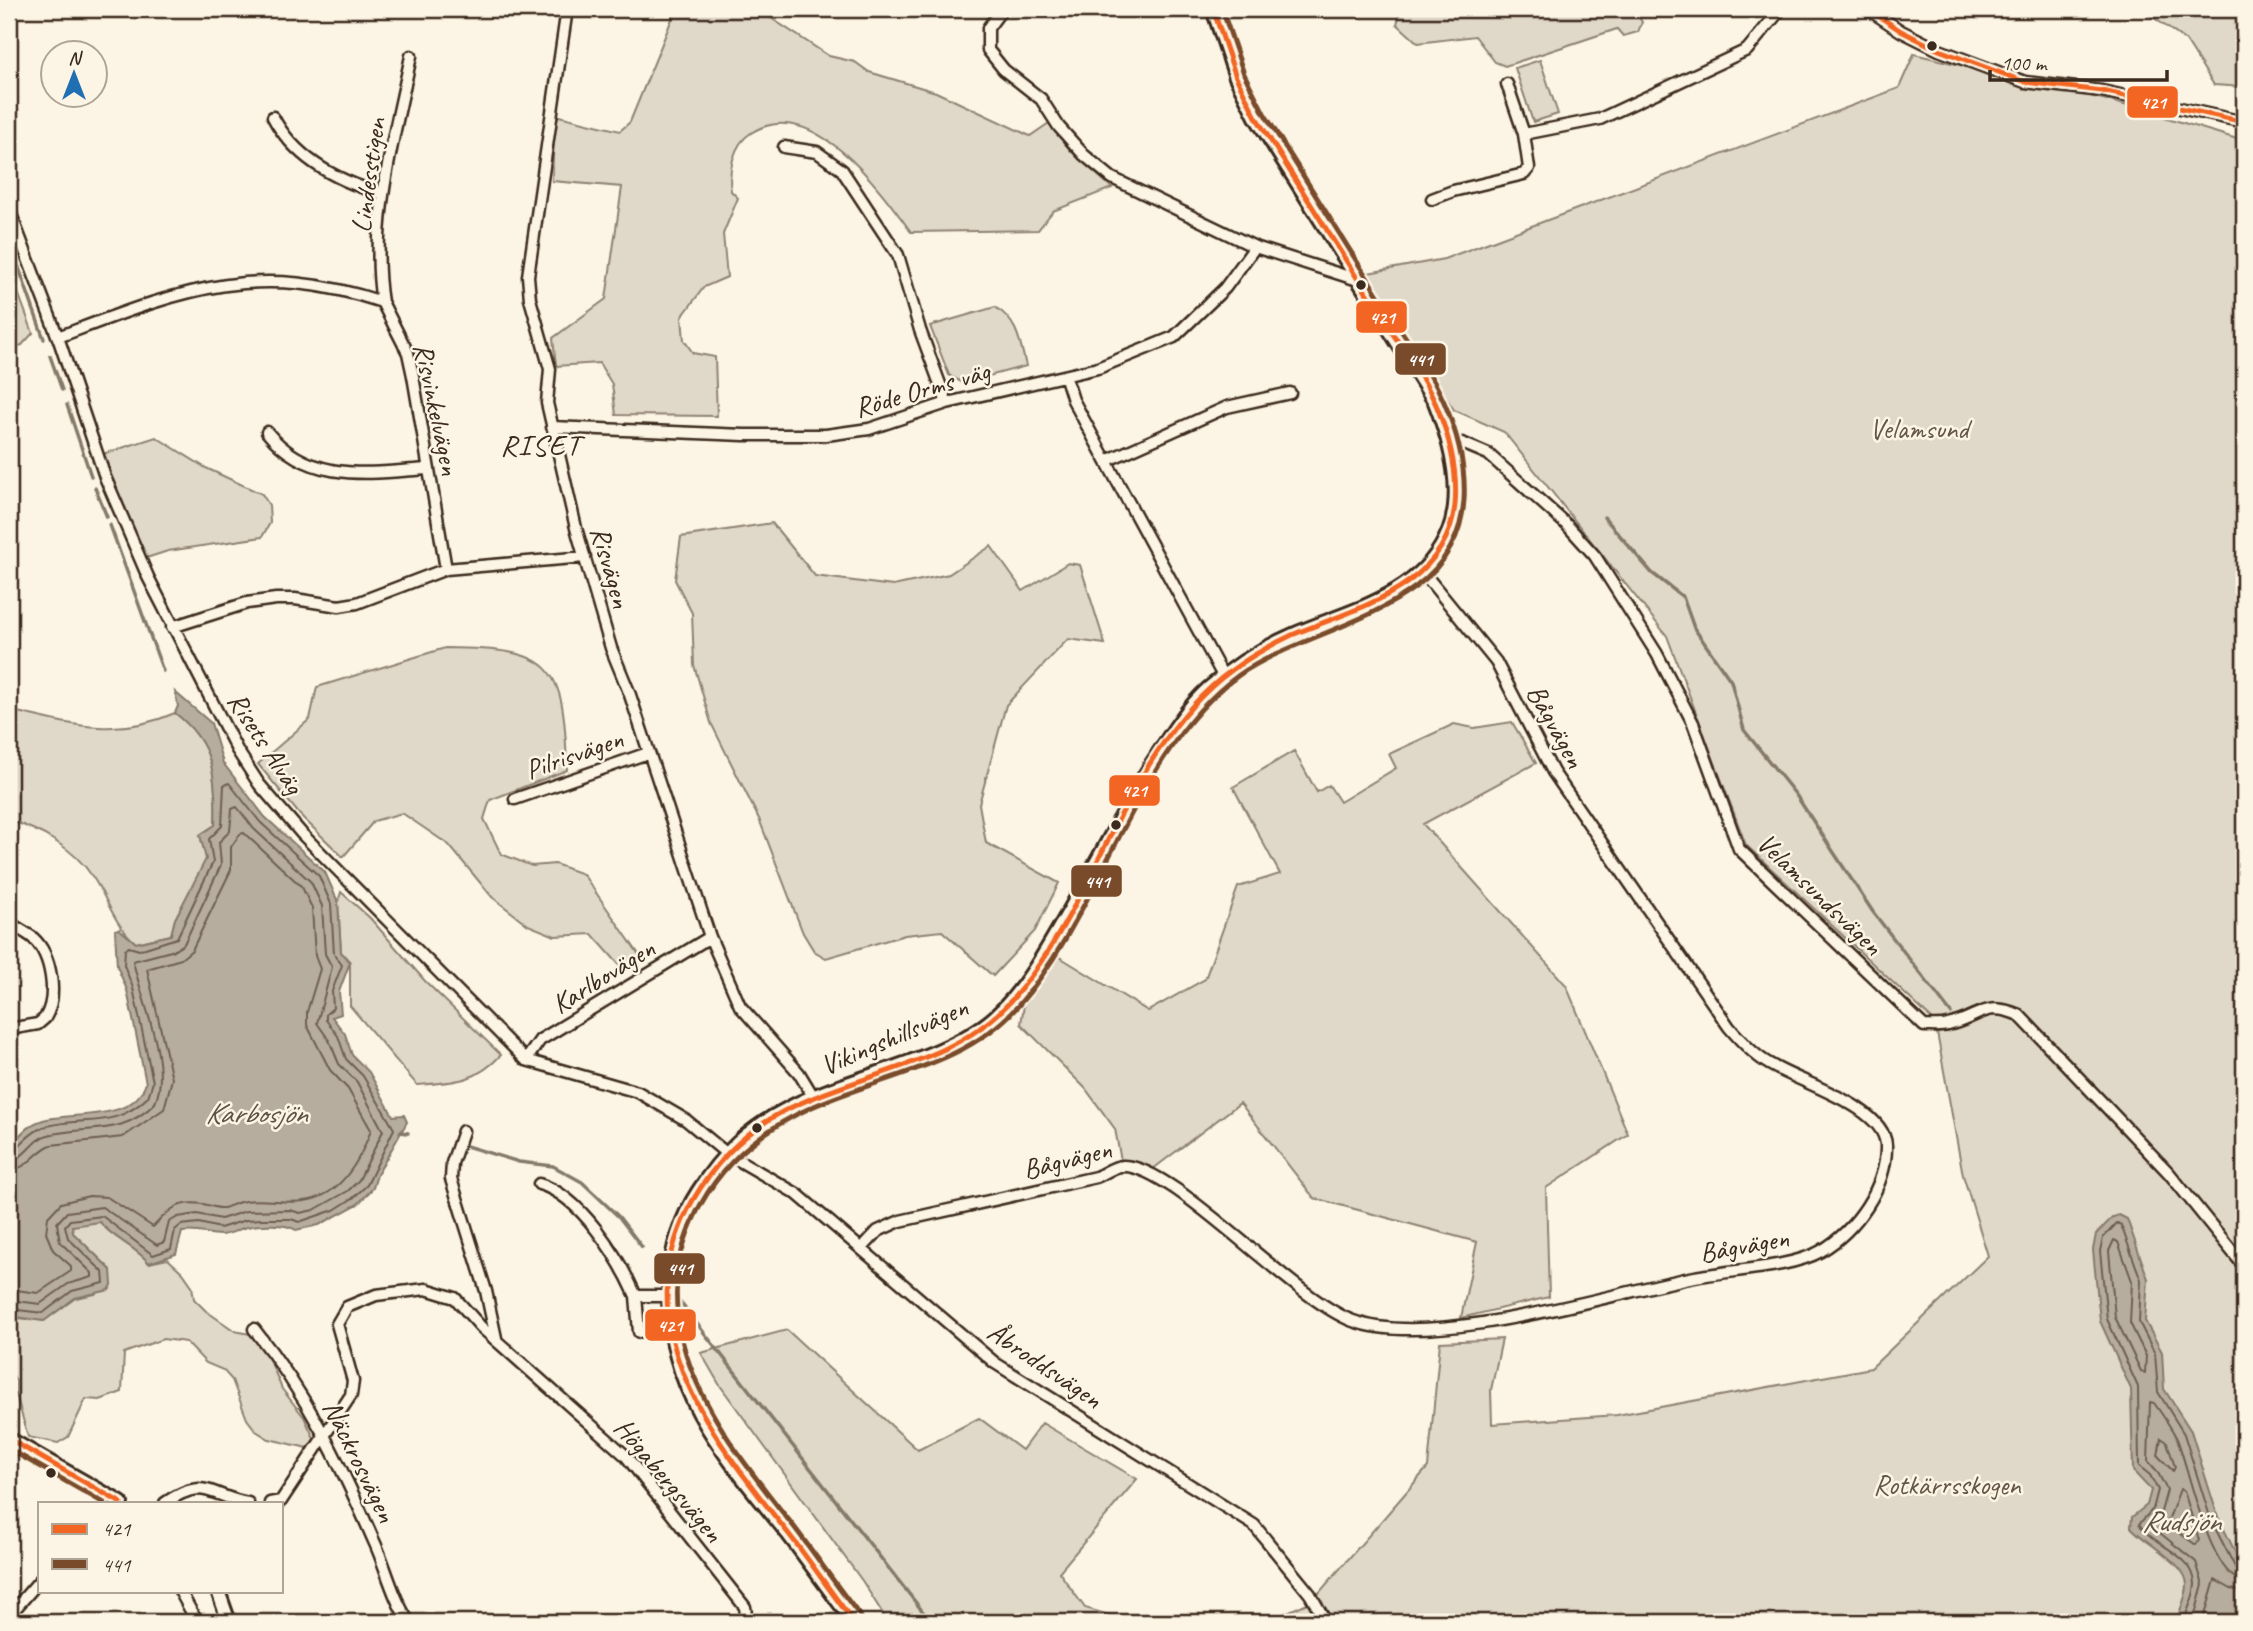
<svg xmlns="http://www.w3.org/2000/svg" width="2253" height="1631" viewBox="0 0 2253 1631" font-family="Caveat,sans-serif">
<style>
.green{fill:#e0d8c8;stroke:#8e8173;stroke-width:2}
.water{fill:#b7ad9e;stroke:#85796b;stroke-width:2}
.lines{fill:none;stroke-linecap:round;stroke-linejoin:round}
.shore{stroke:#6d5e51;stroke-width:2}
.stream{stroke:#85796b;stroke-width:3.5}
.minor-casing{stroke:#3b2a1e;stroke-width:15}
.tertiary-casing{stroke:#3b2a1e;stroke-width:18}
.minor{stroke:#fcf5e5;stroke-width:10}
.tertiary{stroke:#fcf5e5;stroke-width:12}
.bus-1-casing{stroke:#fcf5e5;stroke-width:10}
.bus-2-casing{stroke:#fcf5e5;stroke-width:10}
.bus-1{stroke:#f26522;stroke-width:5}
.bus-2{stroke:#7a4b2a;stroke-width:5}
.bus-dot{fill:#3b2a1e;stroke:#fcf5e5;stroke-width:2.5}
.labels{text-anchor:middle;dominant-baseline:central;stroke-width:5;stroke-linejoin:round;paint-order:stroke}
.street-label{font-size:28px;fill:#3b2a1e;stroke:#fcf5e5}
.park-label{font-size:28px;fill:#645648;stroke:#fcf5e5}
.neighbourhood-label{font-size:30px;letter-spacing:2px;fill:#3b2a1e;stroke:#fcf5e5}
.water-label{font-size:30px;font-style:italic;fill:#605144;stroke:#fcf5e5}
.line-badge{stroke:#fcf5e5;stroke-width:2.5}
.badge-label{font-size:19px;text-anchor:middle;font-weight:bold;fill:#fff}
</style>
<rect width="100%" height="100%" fill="#fcf5e5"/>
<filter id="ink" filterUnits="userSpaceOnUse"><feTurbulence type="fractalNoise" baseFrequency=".0143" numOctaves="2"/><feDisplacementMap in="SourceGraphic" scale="14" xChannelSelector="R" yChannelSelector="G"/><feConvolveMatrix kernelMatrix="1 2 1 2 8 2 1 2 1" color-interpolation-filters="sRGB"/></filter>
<g filter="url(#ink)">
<!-- green -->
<path class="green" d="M676,9h81l72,47 26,6 14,10 67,20 94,44 19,-13 21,27 42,38 -59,23 -15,19 -127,2c-31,-43 -99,-138 -160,-99 -18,11 -23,39 -20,58l7,7 -15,36 4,43 -23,10 -22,30 2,23 9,13 22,4 2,59 -101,-1 -4,-31 -13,-21 -43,3 -3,-28 53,-39 16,-112 -70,-6 3,-66 65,16 10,-9z
M1401,9h233l8,13 -4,10 -15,4 -6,-7 -112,37 -10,-4 -20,-26 -57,7 -21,-19z
M2142,9h102v78l-30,-2 -28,-44z
M1914,54l197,47 133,40v1481h-782l-1,-3 -7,3h-189l47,-21 116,-134 12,-125 62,-3 -11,51 1,34 125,-9 254,-47 117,-112 -25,-81 -28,-153 -189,-177 -79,-209 -163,-204 -50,-22 -86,-137 76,-14 455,-171z
M1540,60l18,54 -25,8 -18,-54z
M9,268l24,65 -11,12 -13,4z
M995,307c23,14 25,35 31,59l-63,17 -14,-8 -19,-49z
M156,437l50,31 56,26 7,11 1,18 -8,14 -94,14 -28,9 -33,-82 -4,-24z
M772,523l43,53 78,10 56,-12 42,-28 32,45 45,-28 12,2 25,79 -37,-5 -62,66 -27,99 7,39 73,40 -24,48 -42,45 -51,-45 -37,4 -79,23 -12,-7 -11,-18 -44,-114 -48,-96 -17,-58 -2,-52 -17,-33 6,-43z
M445,648c109,1 119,14 122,122l-77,30 -6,19 17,35 31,12 23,-2 28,10 57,82 -18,12 -30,-34 -37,2 -27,-11 -36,-28 -43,-52 -47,-32 -28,8 -31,36 -43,-42 -42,-51 52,-45 7,-32z
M9,710c60,14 107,29 166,3 40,31 42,64 40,112l-15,10 7,24 -32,60 -4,16 -35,8c-24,-21 -26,-41 -44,-67 -18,-28 -52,-46 -83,-56z
M1512,722l24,41 -113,61 143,161 62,149 -82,54 3,109 -88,21 16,-76 -163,-44 -74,-95 -87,66 -32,-8 -6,-32 -30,-41 -64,-64 3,-19 34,-49 90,55 57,-32 33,-92 42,-13 -47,-87 61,-36 23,41 12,-7 11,17 56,-34 -7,-14 65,-30 20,4z
M341,892l29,26 55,63 76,74c-26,28 -47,27 -84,30l-67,-79v-43l-9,-11 -3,-50z
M92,1222h8c11,16 34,23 49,41l19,-4 15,14 9,13 2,13 12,12 29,20 15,3 19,24 13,31 22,28 11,23 -3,9 -43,-10 -13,-8 -9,-12 -15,-39 -9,-10 -17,-7 -20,-21 -23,-3 -39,14 -2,39 -22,8 -14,-1 -18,38 -10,6 -30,-6 -12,-43v-13l-7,-12v-52l35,4 31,-23 20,-4 16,-24 -38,-37 -2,-7z
M787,1330l131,120 61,-32 43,32 20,-27 95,56 -78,93 26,36 48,14h-245l-25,-40 -144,-198 -18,-31z"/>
<!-- water -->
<path class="water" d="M175,692l36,31 12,40 42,54 60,55 13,30 3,50 9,10 -11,30 2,22 -9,3 13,17 7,21 17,17 24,44 11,-1 3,7 -30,53 -4,13 -15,16 -39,21 -23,5c-11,-7 -36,-6 -49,-3 -9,2 -17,8 -27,8 -14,-1 -22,-5 -38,-3l-6,22 -27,9c-15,-18 -37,-25 -49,-41l-28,4 1,7 38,37 1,15 -3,5 -34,8 -31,23 -35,-5v-170c12,-11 17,-21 34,-26 31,-9 90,3 103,-37l-19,-93 -10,-24 -2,-36 4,-1 17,14 35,-8 4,-16 31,-60 -6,-24 15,-10c2,-47 -1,-82 -40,-112l3,-7z
M2119,1215l8,4 21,60 -3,42 17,31 2,37 27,42 27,86 26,53v52h-68c3,-11 11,-25 11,-37 0,-22 -42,-41 -56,-58l1,-10 15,-12 4,-15 -18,-19 -2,-82 -31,-68 -7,-71 3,-16 17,-17z"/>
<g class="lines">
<!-- shore -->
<path class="shore" d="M9,1151c11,-1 17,-18 35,-24 40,-12 69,4 104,-30l5,-15 -20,-94 -9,-23 1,-16 4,-2 10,3 38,-12 36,-76 -4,-23 13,-13 2,-41 5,-2 31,39 59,54 12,28 3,50 8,11 -10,26 1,17 -7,6v6l12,16 8,23 17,17 31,53 -27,56 -14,13 -19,12 -35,12 -8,-3h-28l-17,1 -26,8 -21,-5 -18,2 -6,5 -4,19 -18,6 -51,-39 -32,4 -5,6 3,12 35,34 1,11 -32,8 -29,22 -34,-4
M9,1160c18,-1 22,-21 39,-25 40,-10 75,2 107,-32 17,-36 -14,-104 -22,-142l42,-11 9,-6 37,-79 -2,-23 11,-11 2,-22 5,-2 17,22 57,53 11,24 3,48 7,13 -15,56 12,17 10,24 18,18 26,49 -24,49 -11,11 -34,19 -14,3 -10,-3 -44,1 -25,8 -24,-5 -19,3 -9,5 -5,20 -7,3 -55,-38 -35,5 -10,11 3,19 32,31v4l-24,7 -28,20 -31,-4
M9,1170c20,-1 25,-18 42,-25l72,-8 41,-28 8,-30 -25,-110 34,-10 11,-9 39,-80v-23l9,-13 4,-1 58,54 10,21 3,48 5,13 -13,43v13l23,45 18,19 23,41c-11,30 -31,67 -67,71 -18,3 -40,-3 -59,0 -8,1 -14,5 -21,7 -7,1 -14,-3 -21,-4 -27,-4 -34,7 -50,23l-46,-30 -18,-1 -28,7 -13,14 -2,16 7,17 18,16v5l-33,22 -29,-4
M2114,1240l4,2 14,39 -2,42 16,33 -1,17 -4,-2 -26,-54 -6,-66z
M2161,1438l6,4 8,25 -2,4 -15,-15z
M2180,1489l4,2 15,49 -3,5 -29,-21z
M2183,1622c4,-11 12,-26 12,-38 -1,-30 -42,-38 -56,-60l14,-15 5,-19 -8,-15 -11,-9 -1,-79 -31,-68 -7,-68 3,-13 14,-15 4,2 20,55 -2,42 16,32 3,38 26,42 27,86 25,49 8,3
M2193,1622l10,-37 -7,-23 -46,-37 11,-13 6,-22 -10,-19 -9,-10 2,-59 4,1c8,11 17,24 23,36 12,29 33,140 67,142
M2203,1622l12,-42 16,9 13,3"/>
<!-- stream -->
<path class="stream" d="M9,240l35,99
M50,356l12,34
M67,405l24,71
M95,488l12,29
M1604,517l48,56 31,24 11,31 37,53 13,49 52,65 77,117 78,101
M110,525l53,146
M400,1132l8,1
M463,1145l56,17 34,4 29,16 37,35 23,30
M680,1302l251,320"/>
<!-- minor casing -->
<g class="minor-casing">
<path id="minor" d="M567,9l-39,267 2,23 20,70 -3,34 29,125 35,120 18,44 81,245 30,69 59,67 14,23
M1002,9l-14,19v22l16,20 37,29 18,28 25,28 28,23 143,69 100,32
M1868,9l33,22 38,19 86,32 77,9 142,31
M9,15l1,-6
M1507,84l17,50 76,-15 147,-69 34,-41
M273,117c22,42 67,65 110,77
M784,147l33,5 25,18 56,85 22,75 27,73
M1432,199l21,-8 71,-17 5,-6 -5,-34
M9,209l51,134 45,134 43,100 89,173 22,34 43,50 224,226 112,32 48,28 40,33 71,41 198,169 259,162 56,69 16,28
M382,302c-13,-81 13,-167 29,-246
M58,337c120,-45 195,-78 324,-35l26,51 5,23 33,193
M1066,378l7,22 150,276
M552,427l192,8h82l43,-6 78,-26 151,-35 76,-31 51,-49 30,-41
M267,432c42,52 103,41 160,37
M1451,443h11l26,11 79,71 28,31 62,98 36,69 46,126 185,177c8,0 17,1 24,-1 32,-7 36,-25 71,-10l150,158 75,93
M1106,461l121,-54 63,-14
M172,627l75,-24 29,-4h19l44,7 18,-3 89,-34 139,-12
M515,799l133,-46
M9,922c7,6 17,10 24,16 19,17 25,59 12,80l-7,6 -29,5
M526,1060l14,-20 170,-103
M463,1131l-11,32 -1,16 35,112 10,47
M539,1184c41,11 80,74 97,112
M863,1247l15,-16 22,-10 196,-44c8,-3 18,-11 26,-11 49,-4 169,132 231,155 80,29 256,-27 342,-44 35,-7 97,-9 126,-26 35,-21 66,-64 65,-106 -2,-40 -90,-63 -120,-83 -14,-9 -26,-22 -37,-35l-176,-255 -57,-110 -74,-91
M254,1329c54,67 85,132 119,210 13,27 19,58 36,83
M639,1332l-3,-36h33
M165,1503c40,-28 46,-6 83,0
M270,1503l11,-2 70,-106 2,-14 -16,-57 10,-17 29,-12 50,-6 29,9 26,29 145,129 119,151 2,15
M180,1591l17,31
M13,1611l27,-31"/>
</g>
<!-- tertiary casing -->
<g class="tertiary-casing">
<path id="tertiary" d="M9,1439l112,64
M218,1591l11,31
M854,1622c-22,-28 -43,-58 -65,-87 -60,-75 -121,-139 -120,-240 0,-37 9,-72 29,-103 24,-38 51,-64 91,-84 59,-31 158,-48 206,-91 31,-28 51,-66 72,-102 29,-51 56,-103 86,-153 16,-25 33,-53 55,-73 25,-22 55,-41 85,-54 54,-24 123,-37 152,-95 22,-42 6,-97 -10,-138l-179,-285 -20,-40 -23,-68"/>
</g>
<!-- minor -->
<use href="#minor" class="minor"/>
<!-- tertiary -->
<use href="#tertiary" class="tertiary"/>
<!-- bus-1 casing -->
<g class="bus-1-casing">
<path id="bus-1" d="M1868,9l33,22 38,19 86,32 77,9 142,31
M9,1439l112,64
M854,1622c-23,-29 -43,-60 -66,-89 -75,-95 -167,-206 -95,-333 24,-41 58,-74 101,-94 71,-34 161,-43 216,-104 86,-95 116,-255 222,-332 19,-14 39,-25 60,-35 64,-27 154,-47 163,-130 3,-33 -6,-69 -18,-98 -14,-33 -39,-64 -58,-94 -41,-66 -82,-131 -123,-196l-20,-40 -23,-68"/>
</g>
<!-- bus-2 casing -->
<g class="bus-2-casing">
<path id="bus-2" d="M9,1449l95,54
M861,1617c-23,-29 -44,-60 -66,-89 -73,-92 -163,-201 -94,-324 25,-45 64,-76 111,-97 69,-31 153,-41 205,-100 84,-94 119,-258 222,-332 75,-52 218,-62 225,-175 2,-33 -7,-68 -20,-98 -14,-32 -38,-63 -58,-94 -40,-65 -81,-130 -122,-195l-20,-39 -22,-65"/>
</g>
<!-- bus-1 -->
<use href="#bus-1" class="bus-1"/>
<!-- bus-2 -->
<use href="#bus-2" class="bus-2"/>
</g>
</g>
<!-- markers -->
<g class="bus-dot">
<circle cx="1932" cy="46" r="6"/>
<circle cx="1361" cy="285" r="6"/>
<circle cx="1116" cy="825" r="6"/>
<circle cx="757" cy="1128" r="6"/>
<circle cx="51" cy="1473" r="6"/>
</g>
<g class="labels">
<!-- street labels -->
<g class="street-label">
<text transform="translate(368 175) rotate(-82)">Lindesstigen</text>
<text transform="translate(922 389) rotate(-16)">Röde Orms väg</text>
<text transform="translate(437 409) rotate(78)">Risvinkelvägen</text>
<text transform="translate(611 567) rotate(74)">Risvägen</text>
<text transform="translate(1556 726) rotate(61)">Bågvägen</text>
<text transform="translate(266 743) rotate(57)">Risets Alväg</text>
<text transform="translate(574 754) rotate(-19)">Pilrisvägen</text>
<text transform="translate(1820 894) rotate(44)">Velamsundsvägen</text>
<text transform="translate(603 976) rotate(-32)">Karlbovägen</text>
<text transform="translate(894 1036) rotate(-23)">Vikingshillsvägen</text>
<text transform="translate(1067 1159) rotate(-14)">Bågvägen</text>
<text transform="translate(1744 1245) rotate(-10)">Bågvägen</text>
<text transform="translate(1045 1365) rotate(34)">Åbroddsvägen</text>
<text transform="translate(360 1461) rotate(64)">Näckrosvägen</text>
<text transform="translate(669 1480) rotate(50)">Högabergsvägen</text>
</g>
<!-- park labels -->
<g class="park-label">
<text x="1919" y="428">Velamsund</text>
<text x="1947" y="1484">Rotkärrsskogen</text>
</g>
<!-- neighbourhood labels -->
<g class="neighbourhood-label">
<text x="541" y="445">RISET</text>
</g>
<!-- water labels -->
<g class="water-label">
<text x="256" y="1113">Karbosjön</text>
<text x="2181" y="1521">Rudsjön</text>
</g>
</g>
<g class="line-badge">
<rect x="2126" y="85" width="53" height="34" rx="7" fill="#f26522"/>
<rect x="1355" y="300" width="53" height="34" rx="7" fill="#f26522"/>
<rect x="1394" y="342" width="53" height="34" rx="7" fill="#7a4b2a"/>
<rect x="1108" y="774" width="53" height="33" rx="7" fill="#f26522"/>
<rect x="1070" y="864" width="53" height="34" rx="7" fill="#7a4b2a"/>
<rect x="653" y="1252" width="53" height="33" rx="7" fill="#7a4b2a"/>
<rect x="644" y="1308" width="53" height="34" rx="7" fill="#f26522"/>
</g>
<g class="badge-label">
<text x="2153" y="109">421</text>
<text x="1382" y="324">421</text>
<text x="1420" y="366">441</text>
<text x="1134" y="797">421</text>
<text x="1097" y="888">441</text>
<text x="680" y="1275">441</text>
<text x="670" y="1332">421</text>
</g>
<!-- margin -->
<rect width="2253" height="1631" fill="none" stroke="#fcf5e5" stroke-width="35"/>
<rect x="18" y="18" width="2218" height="1596" fill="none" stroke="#3b2a1e" stroke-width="2.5" filter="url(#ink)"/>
<!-- legend -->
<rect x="38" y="1502" width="245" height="91" fill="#fcf5e5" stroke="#afa495" stroke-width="2"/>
<rect x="52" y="1524" width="35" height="10" fill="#f26522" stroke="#afa495" stroke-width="2"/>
<text x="102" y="1536" font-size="21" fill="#3b2a1e">421</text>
<rect x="52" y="1559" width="35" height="10" fill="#7a4b2a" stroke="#afa495" stroke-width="2"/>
<text x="102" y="1572" font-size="21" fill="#3b2a1e">441</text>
<!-- north arrow -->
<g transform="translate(74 74)"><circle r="33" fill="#fcf5e5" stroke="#afa495" stroke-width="2"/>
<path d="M0-5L12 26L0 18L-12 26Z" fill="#1f6fb2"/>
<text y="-10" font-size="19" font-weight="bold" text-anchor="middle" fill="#3b2a1e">N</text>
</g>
<!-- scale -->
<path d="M1990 70v10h177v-10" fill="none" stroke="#3b2a1e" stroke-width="3.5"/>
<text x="2001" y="70" font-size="21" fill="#3b2a1e" stroke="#fcf5e5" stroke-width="5" paint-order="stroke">100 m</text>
</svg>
